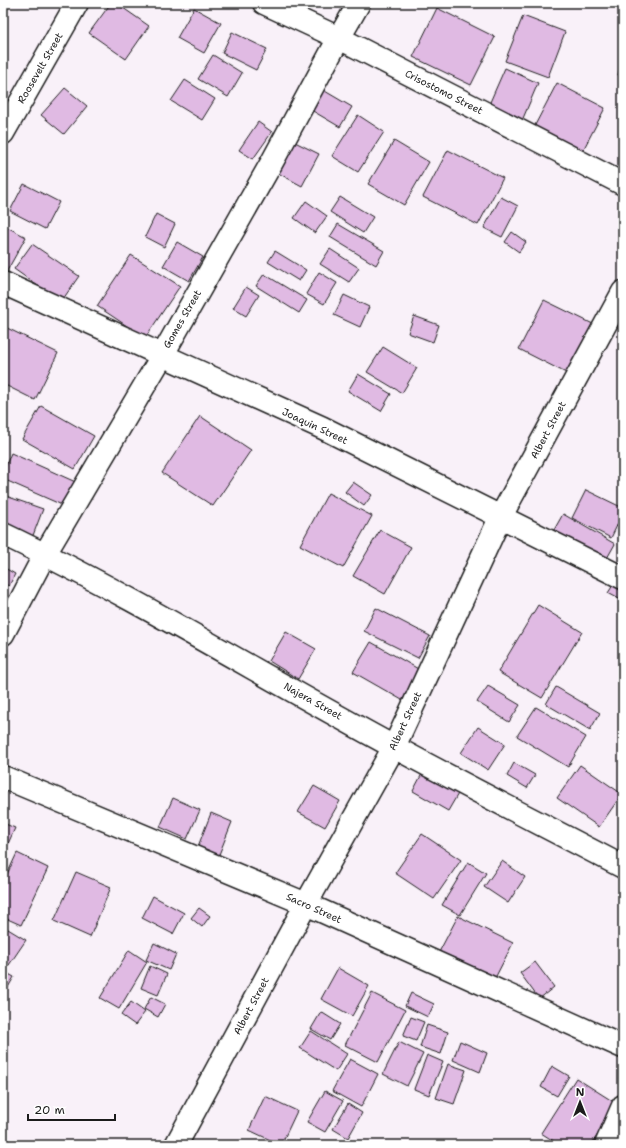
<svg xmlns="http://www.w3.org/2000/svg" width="626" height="1148" viewBox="0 0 626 1148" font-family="'Shantell Sans',sans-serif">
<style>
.building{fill:#e0bae3;stroke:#1c1c1c}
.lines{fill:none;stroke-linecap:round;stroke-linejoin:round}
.minor-casing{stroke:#1c1c1c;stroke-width:25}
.minor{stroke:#fff;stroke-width:22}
.labels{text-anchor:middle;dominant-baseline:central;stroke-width:4;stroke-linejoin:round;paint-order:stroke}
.street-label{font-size:10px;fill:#1c1c1c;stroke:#fff}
</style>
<rect width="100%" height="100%" fill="#f9f1f9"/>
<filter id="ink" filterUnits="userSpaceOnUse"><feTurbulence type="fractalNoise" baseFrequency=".025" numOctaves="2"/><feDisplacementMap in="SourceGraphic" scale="8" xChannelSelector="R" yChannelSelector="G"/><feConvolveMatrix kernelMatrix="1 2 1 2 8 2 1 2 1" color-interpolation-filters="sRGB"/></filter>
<g filter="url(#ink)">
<!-- building -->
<path class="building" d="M111,3h5l33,23 -23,33 -37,-26z
M333,3h16l-4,7z
M194,8l27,15 -17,30 -27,-15z
M437,8l58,29 -24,48 -58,-28z
M523,16l42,16 -17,45 -43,-16z
M232,32l35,17 -11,21 -34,-17z
M213,55l29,18 -14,24 -30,-18z
M623,58v19l-5,-2z
M505,68l33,15 -17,40 -34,-14z
M185,80l30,19 -13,21 -31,-19z
M557,83l48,25 -24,46 -48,-25z
M318,87l34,20 -12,20 -34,-20z
M65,88l22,18 -23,28 -23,-19z
M358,115l26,17 -26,40 -26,-16z
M258,122l14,10 -19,27 -14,-9z
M394,141l35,21 -25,43 -36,-21z
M295,142l24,12 -17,32 -24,-13z
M448,150l55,28 -25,47 -55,-28z
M24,184l35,18 -14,27 -35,-18z
M340,197l33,20 -10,16 -33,-21z
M501,197l17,9 -16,31 -18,-9z
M306,201l21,15 -12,17 -21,-15z
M156,214l19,10 -11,23 -19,-10z
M338,224l46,27 -8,14 -46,-28z
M3,225l23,12 -23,41z
M512,232l14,10 -7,10 -14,-10z
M177,242l26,15 -14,24 -26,-15z
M32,244l47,32 -18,26 -47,-33z
M330,249l29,19 -10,14 -29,-18z
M275,251l31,19 -7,11 -31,-19z
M131,255l49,31 -35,52 -48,-32z
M319,272l18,11 -13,21 -18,-10z
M264,274l43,26 -8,13 -43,-27z
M246,287l13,8 -13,21 -13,-8z
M344,295l25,12 -9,20 -26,-12z
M544,300l53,26 -25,50 -53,-27z
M414,316l25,9 -6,17 -25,-9z
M3,326l55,27 -23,47 -32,-16z
M383,347l34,21 -15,25 -35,-21z
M358,374l33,20 -10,17 -33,-20z
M41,406l53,30 -19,33 -53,-30z
M200,416l51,34 -38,56 -51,-33z
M11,453l69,31 -11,24 -66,-29v-7z
M353,482l19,13 -8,11 -19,-14z
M586,490l37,18v5l-12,25 -39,-20z
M328,493l44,23 -29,52 -43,-23z
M3,495l40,14 -11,29 -29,-10z
M563,514l52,30 -13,23 -52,-30z
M380,530l31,17 -26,47 -32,-18z
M3,567l12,7 -6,12 -6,-3z
M615,582l8,4v15l-15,-8z
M538,605l44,27 -40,66 -44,-26z
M376,608l54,28 -12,22 -54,-27z
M286,632l30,17 -18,30 -29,-18z
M371,642l56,32 -18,30 -56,-32z
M488,686l32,19 -11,17 -32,-20z
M556,687l44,26 -10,17 -44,-26z
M536,707l50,30 -18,30 -51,-31z
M478,727l27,17 -17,26 -27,-17z
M514,763l21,12 -8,13 -20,-12z
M580,765l42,29 -23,33 -42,-29z
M423,772l36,20 -11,19 -35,-20z
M314,786l26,15 -15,26 -27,-15z
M173,798l27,12 -13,29 -27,-12z
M211,813l21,9 -14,35 -21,-8z
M3,823l12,5 -8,18 -4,-2z
M422,834l39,26 -27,39 -39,-26z
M17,853l31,15 -27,57 -18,-8v-34z
M502,861l23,16 -17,26 -24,-16z
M468,862l18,11 -26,42 -18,-10z
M76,872l35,15 -21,50 -36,-16z
M153,896l31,17 -11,21 -31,-16z
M199,908l11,8 -8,11 -11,-9z
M458,916l55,27 -21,41 -55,-28z
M3,926l23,14 -17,25 -6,-3z
M154,943l22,11 -7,16 -23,-10z
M129,950l18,12 -28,47 -19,-11z
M535,962l19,25 -15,12 -19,-26z
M150,966l17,8 -9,21 -17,-7z
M338,968l31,18 -17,30 -31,-17z
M3,971l11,6 -11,19z
M372,993l33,17 -27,52 -33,-17z
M411,993l23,11 -6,13 -23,-11z
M151,997l14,7 -7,13 -14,-8z
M131,1002l14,10 -10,13 -14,-10z
M321,1012l19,12 -10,16 -19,-11z
M411,1017l13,5 -8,19 -13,-5z
M427,1025l21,7 -7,22 -21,-7z
M311,1031l36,23 -11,17 -36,-23z
M460,1041l27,12 -7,19 -27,-12z
M399,1042l24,12 -16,32 -24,-12z
M427,1055l16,7 -14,33 -15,-6z
M350,1059l28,15 -17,33 -29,-16z
M448,1064l18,6 -12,34 -18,-6z
M552,1066l17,10 -12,20 -16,-9z
M576,1078l41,26 -26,41h-31l-19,-12z
M325,1091l18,10 -18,31 -18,-10z
M265,1096l32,15 -16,34 -32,-15z
M348,1104l14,9 -14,25 -15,-9z"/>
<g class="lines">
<!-- minor casing -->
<g class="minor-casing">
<path id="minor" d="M264,3l75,35 284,146
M3,133l74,-130
M3,283l320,145 300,150
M3,534c134,64 261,143 391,213 76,41 153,80 229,120
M3,634l42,-80 117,-198 110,-194 67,-124 20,-35
M3,777l303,127 317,143
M176,1145l130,-241 88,-157 106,-229 123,-226
M606,1145l17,-39"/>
</g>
<!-- minor -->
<use href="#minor" class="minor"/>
</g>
</g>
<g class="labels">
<!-- street labels -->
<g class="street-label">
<text transform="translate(40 68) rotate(-60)">Roosevelt Street</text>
<text transform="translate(444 92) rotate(27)">Crisostomo Street</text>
<text transform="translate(182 319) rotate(-60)">Gomes Street</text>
<text transform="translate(315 426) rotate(25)">Joaquin Street</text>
<text transform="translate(548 430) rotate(-62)">Albert Street</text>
<text transform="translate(313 701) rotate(29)">Najera Street</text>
<text transform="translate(405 721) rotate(-65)">Albert Street</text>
<text transform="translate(314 908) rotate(24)">Sacro Street</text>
<text transform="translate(251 1006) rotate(-62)">Albert Street</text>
</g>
</g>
<!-- margin -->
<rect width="626" height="1148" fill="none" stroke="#fff" stroke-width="16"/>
<rect x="8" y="8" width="610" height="1132" fill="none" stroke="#1c1c1c" stroke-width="1.5" filter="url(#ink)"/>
<!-- north arrow -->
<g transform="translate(580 1102)" stroke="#ffffff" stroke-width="3" paint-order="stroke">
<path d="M0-3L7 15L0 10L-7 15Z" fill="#1c1c1c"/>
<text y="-6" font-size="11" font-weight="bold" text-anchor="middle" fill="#1c1c1c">N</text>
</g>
<!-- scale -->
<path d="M28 1114v6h87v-6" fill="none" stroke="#1c1c1c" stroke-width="2"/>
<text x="34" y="1114" font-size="12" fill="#1c1c1c" stroke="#ffffff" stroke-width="3" paint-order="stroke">20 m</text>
</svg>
